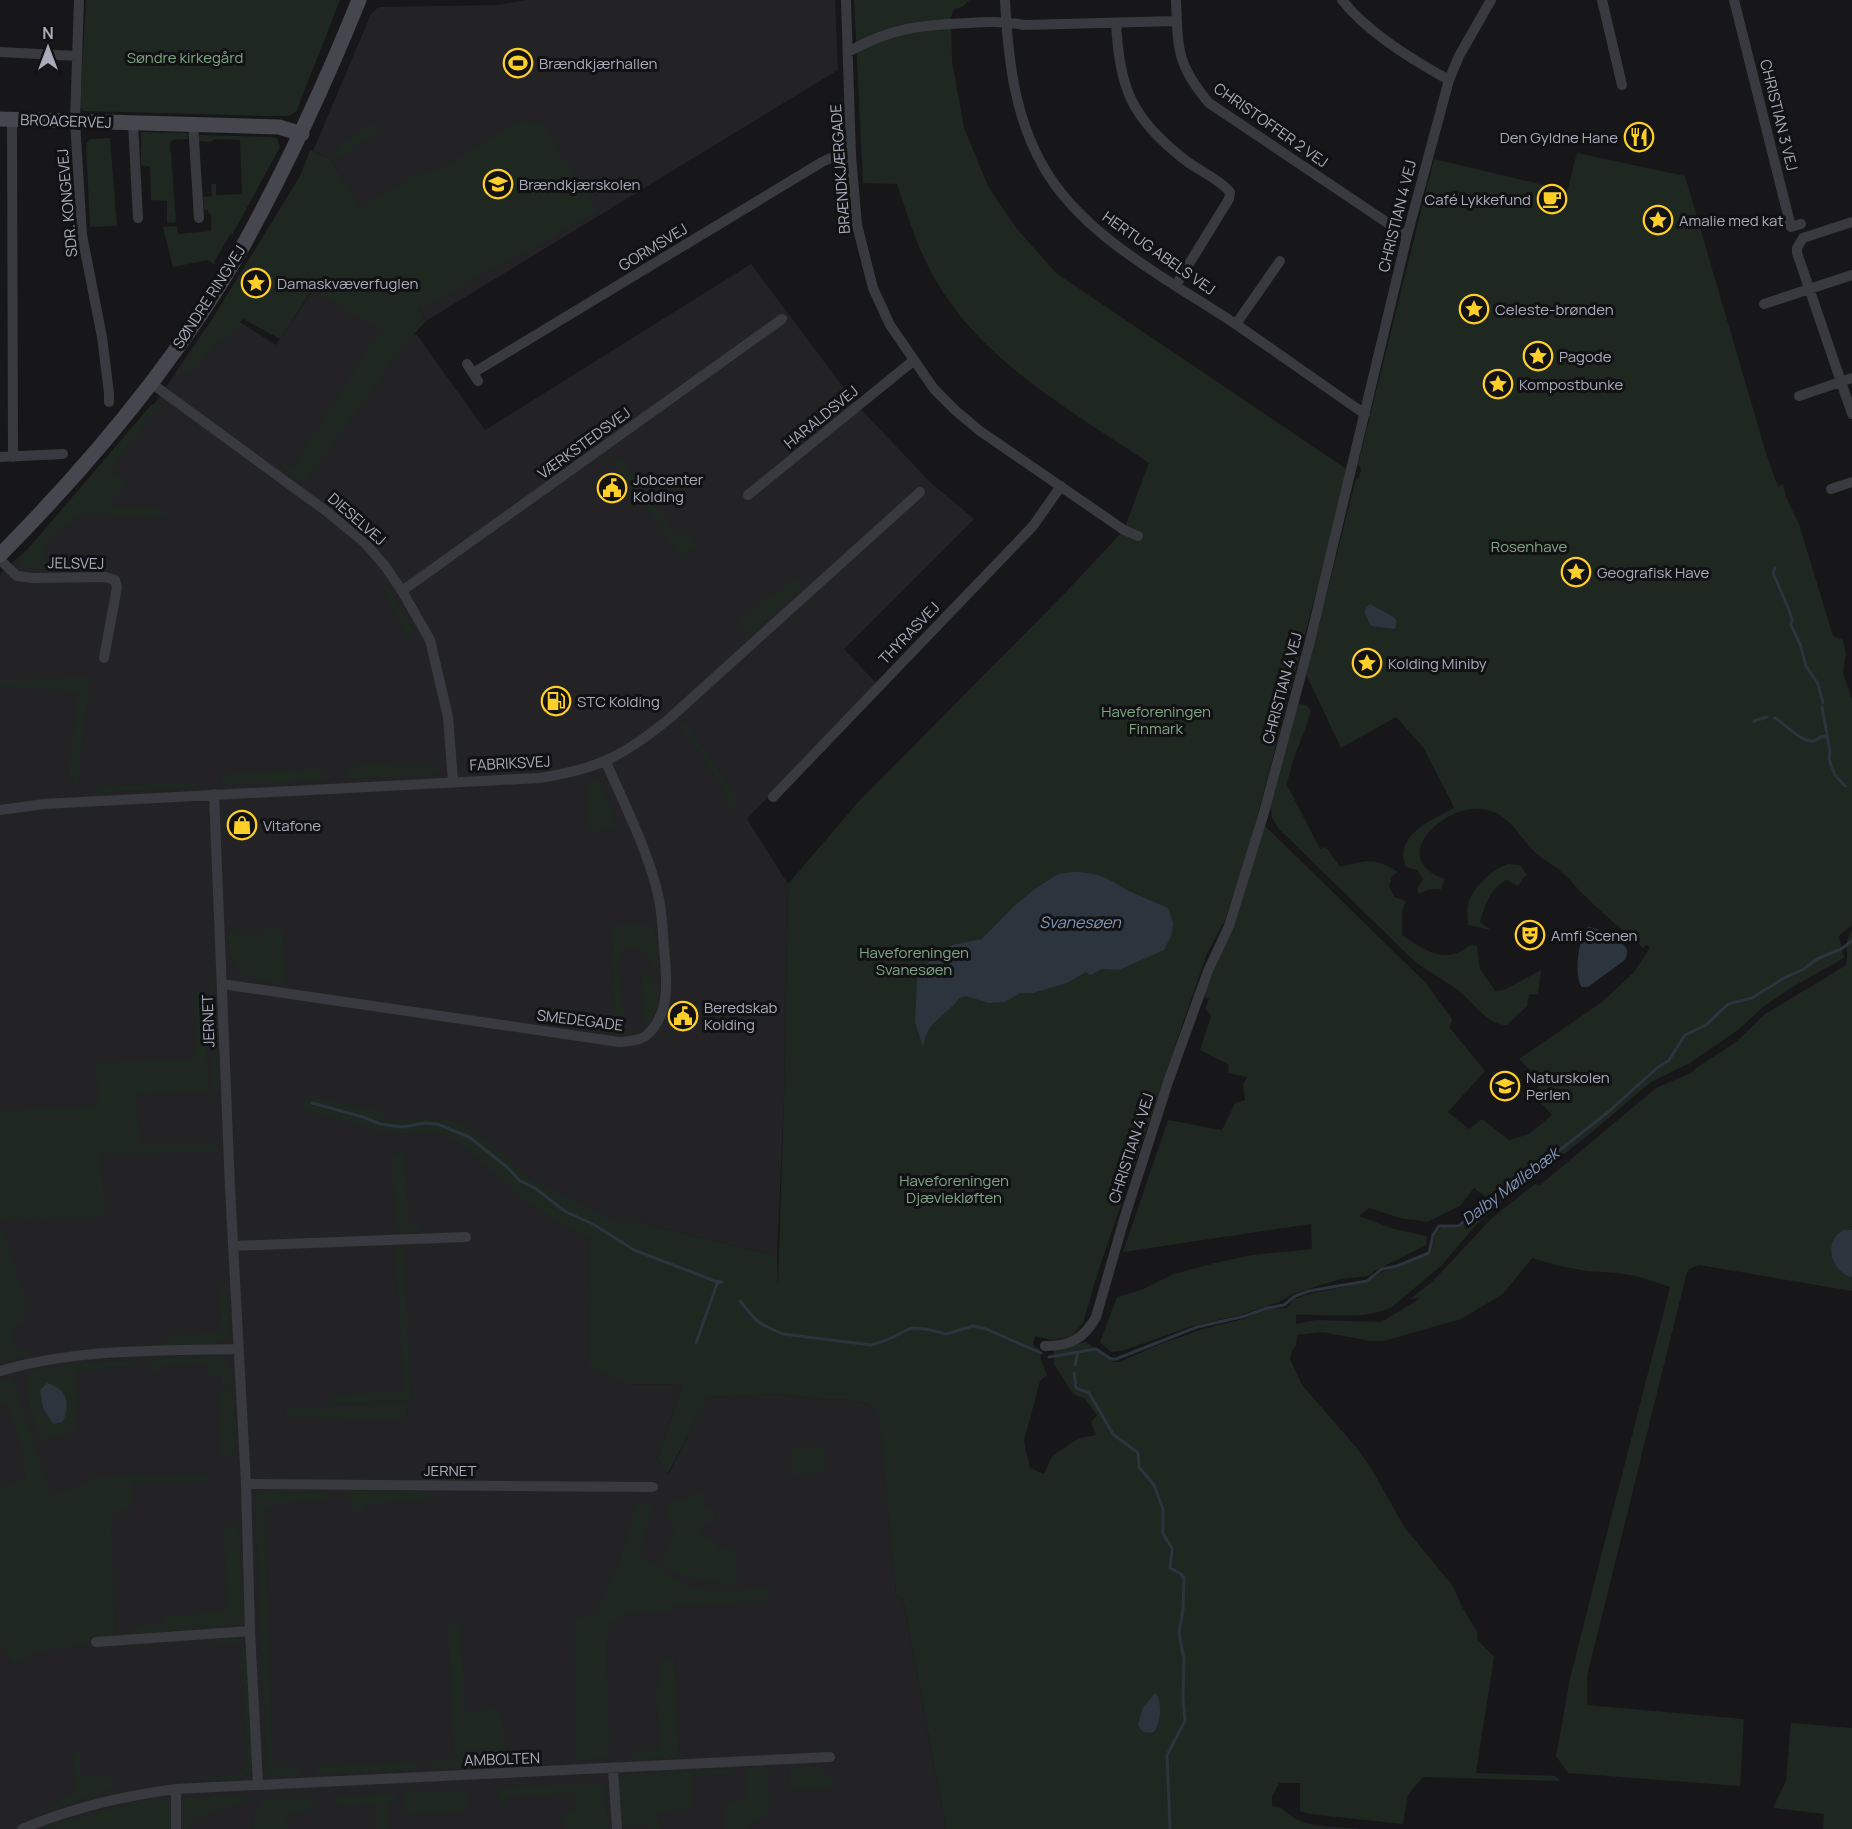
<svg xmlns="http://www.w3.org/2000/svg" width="1852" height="1829" viewBox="0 0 1852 1829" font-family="Manrope,sans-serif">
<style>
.built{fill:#232326}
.green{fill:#1e2720}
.water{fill:#2c343e}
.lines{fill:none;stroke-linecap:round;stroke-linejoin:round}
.stream{stroke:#2c343e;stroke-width:3}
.street{stroke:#393a40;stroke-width:10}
.secondary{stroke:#45464e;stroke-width:15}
.labels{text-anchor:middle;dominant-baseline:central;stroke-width:6;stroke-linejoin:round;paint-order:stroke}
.park-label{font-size:15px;fill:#7ea685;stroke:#121214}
.poi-label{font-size:15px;fill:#a8abba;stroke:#121214;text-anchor:start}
.street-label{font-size:15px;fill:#a8abba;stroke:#121214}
.water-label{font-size:16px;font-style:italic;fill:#7d95b7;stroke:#121214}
</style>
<rect width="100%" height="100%" fill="#171719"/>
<!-- built -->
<path class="built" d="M525,0h310l3,70 -412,251 -96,-163 -17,-7 58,-137 5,-5 4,-2 118,-2z
M751,264l105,140 74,78 44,37 -130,130 33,35 -130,135 41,65 -4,213 -7,159 -141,-34 -45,4 39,158 53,1 -26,73 12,16 37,-77 73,-3 40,5 31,1 19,4 11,11 16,179 7,5 43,230h-946v-1255l57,-52 93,-112 69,-101 57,36 39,-58 102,48 68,95z"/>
<!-- green -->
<path class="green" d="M86,0h254l-44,112 -7,4h-26l-179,-5 -4,-4z
M854,0h116l-8,7 -8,2 -3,8 1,44 12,67 25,60 28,41 39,44 292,197 -98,375 -25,75 -19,36 -109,319 -14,48 -12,14 -20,3 -16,-4 -2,9 7,5 1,10 6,15 -7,6 -16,60 6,27 14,6 8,-18 27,-18 17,-3 -5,-13 6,-7 -12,-16 -12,-5 -19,-30v-15l32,-7 28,20h5l39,-17 45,-16 41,-10 24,-10 18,-1 9,-9 10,-4 62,-13 15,-10 49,-19 4,-19 7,-7 17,1 31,-28 -16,-12 -14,18 -33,16 -27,-4 -31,-10 -10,8 35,13 33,7 -1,9 -51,26 -6,5 -28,3 -46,14 -16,9 -39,13 -48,11 -70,25 -11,1 -11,-10 17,-45 24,-7 33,-16 41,-11 37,-8 60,-6 -1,-25 -188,28 45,-132 54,10 13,-27 10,-3 -2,-15 4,-8 -19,-4 1,-8 -29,-15 11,-34 -6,-8 4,-9 -6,-3 33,-77 28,-94 162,158 26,36 -2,9 35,43 -37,41 21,17 13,-10 27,21 20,-6 23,-19 -18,-20 7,-13 -22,-23 83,-57 32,-30 16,-24 -3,-3 -4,3c-19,-17 -40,-34 -58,-52 -8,-7 -14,-16 -22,-23 -8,-7 -18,-12 -26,-19 -16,-14 -25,-36 -46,-43 -42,-15 -108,48 -46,68l-4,10 -14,1 -8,4 -2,-5 6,-10 -6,-9 -11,-3c-13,-32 26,-47 48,-59l-4,-9 -27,-52 -27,-30 -55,31 -35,-74 50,-195 3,-1 2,-9 -3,-5 76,-305 110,26 23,7 10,-39 108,23 81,277 12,34 5,-3 3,13 13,27 34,112 10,4 3,13 -3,20 9,26v226l-13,11 5,22 -55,31 -26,18 -25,23 -48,33 -39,19 -65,55 -88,68 -23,21 -33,39 -50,42c-29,14 -64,6 -96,8v9l20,-4 65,2 40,-24 -11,1 23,-18 59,-63 43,-34 5,1 116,-97 37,-16 3,-4 40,-26 29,-28 80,-48c6,-14 -4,-21 7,-35v360l-153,-26 -10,4 -3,7 -99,400v29l157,14 -4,67 -172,-13 -12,-17 15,-82 99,-387 -34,-11 -19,-3 -30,-2 -28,-5 -27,-8 -29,36 -42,25 -77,22h-14l-48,-9 -25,3 -1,11 -4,4 -2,9 12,26 54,62 15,21 34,60 48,58 9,21 16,26 -1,6 17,18 -18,116 79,3 6,5 -138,-4 -15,18 -5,29 -94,-10 -9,-3v-28h-21l-7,14v9c12,1 15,8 24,13 16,9 48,8 67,10h-417l-43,-230 -7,-5 -17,-179 -10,-11 -19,-4 -31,-1 -40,-5 -72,3 -39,77 -11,-16 26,-73 -53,-1 -41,-16 1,-129 -65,-37 -63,-57 -22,-12 -50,1 -90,-25 8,-14 76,17v7l19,1 16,-3 40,5 34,22 35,34 90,45 18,-1 141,34 1,29 6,-188 4,-213 71,-83 206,-208 59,-63 25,-67c-77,-52 -165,-100 -213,-182 -18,-31 -28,-64 -39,-97l-34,-1z
M518,121l24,2 56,89 -179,97 7,12 -28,31 -22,34 -73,98 -23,-19 6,-2 6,4 2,-1 83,-132 5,2 2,-4 -72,-42 -32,49 -37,-20 -18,24 -7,-3 -26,35 -11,-5 119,-194 10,-26 20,8 30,50 54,-33 27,-7z
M376,123l5,5 -1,4 -45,28 -2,-4c8,-15 27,-26 43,-33z
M141,132l46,1 1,6 -16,1 -2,2 6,80 -9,1v-22l-16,-1 -1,-33 -9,-2z
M199,135l73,2 5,2 3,8 -48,88 -1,-2 -18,31 -5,-4 -35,7 -10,-40 14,-1 1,8 33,-3v-16l-4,-5h-3l-1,-13 9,-1 -1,-12h5v11l26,-1 -2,-54 -25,-1 -5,3 -11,-1z
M110,138l7,88 -27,1 -4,-83 4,-5z
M158,403l8,3 -10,3 -43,57 2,10 5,1 7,4 -17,25 56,3v8l-53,-1 -2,-3 -32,1 -34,30v26l-24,-3 -3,-4 2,-5 131,-153z
M609,453l6,6 5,-3 55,78 2,1 10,-2 11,13 -17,11 -20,-26v-5l-3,-1 -50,-70z
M795,578l8,9 -55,50 -10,-13 1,-5z
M388,587l26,44 -9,3 -21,-45z
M91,676l-12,91 1,18h-4l-8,-13 10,-80 -78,-6v-6z
M1298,704l8,1 5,6c-7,25 -20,48 -24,74l33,64 6,-2 14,20c27,-7 34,-10 58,5l-6,4 -3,10 5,11 12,4 -4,10v24c23,15 43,31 68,10l7,1 3,23 15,22 9,-1 37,-20 -3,25 -9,-1 -2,12 -20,19c-19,1 -34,-23 -48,-34 -15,-12 -33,-20 -47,-32l-133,-130 -7,-11 -2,-13z
M681,721l8,6 46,68 4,7 -5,10c-7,-8 -8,-16 -13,-25 -11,-22 -28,-42 -42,-62z
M387,763l2,2 54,1 -8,9 -88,4 -2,-13z
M320,768l1,8 6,-1v6l-105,4 -2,-11z
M595,779l6,4 16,43 -26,8 -3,-10 -2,-43z
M195,782l-2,6 -95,5v-7z
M1508,864l12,1 7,10 -4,3 -5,8 -12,-6c-16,9 -21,25 -26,42l11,8 -23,-5c0,-6 -1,-14 0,-20 2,-16 26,-37 40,-41z
M612,926h42l4,44 -4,-2 -15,-21 -18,1v14h-4l-1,10 5,1 3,58h8v3l-9,2 -8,-1z
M266,929h17l2,55c-43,-4 -56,-8 -58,-54h8l3,5 28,-1z
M641,963l3,7 15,15c0,18 -2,32 -16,43z
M213,979l5,111h-6l-3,-110z
M194,990l12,1 1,78 3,22 -74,4 4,49h79v8l-118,2 4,63 -105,2v-109l98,-4 -2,-44 100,-3z
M405,1152l3,73h15l-4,7 -21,1 -8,-78z
M0,1223l28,82 -6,2 4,14 -16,8 5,20 21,5 -33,8 -3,-9z
M404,1247l7,153 -80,4 -1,-9 74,-4 -9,-143z
M219,1286h9l1,48 -11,9 -68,3v-3l19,-1v-7l52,-3z
M211,1356l12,1 7,11h2l1,16 -14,4 3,-13 -13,3 -2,-15 -45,4 -2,5h-4l-5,-4v-5l2,-4z
M134,1360l1,6 -57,4 -2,61 -36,10c-7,-23 -20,-49 -8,-71l51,-7z
M12,1377l39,118 41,-13v-5l118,-3 1,6 -79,3 -1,27 -20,2 4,123 -28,5 -1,5 -45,6 -28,13 -13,-20v-156l26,-10 -5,-31 -14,-43h-7v-23z
M234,1388l2,67h-15l-3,-63z
M406,1402l1,18 -121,-2 -1,-10z
M824,1446l2,27 -34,2 -2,-27z
M348,1490l80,1 1,9 -64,4 -1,8h-12l-1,-10h-6v-7z
M265,1491h62l3,8 -54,5 -12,5 9,258h28l-1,6 -4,3h-23l-6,-5 -12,-276z
M697,1492h7l1,18h9l1,12h-11l-3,8 2,6 14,4 1,10h17l3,34c-28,-2 -63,-2 -81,-29l8,2 10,-32 -8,-2v-18l4,-4h8z
M637,1503l17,1 -16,53c18,5 31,19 48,28 20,10 61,3 83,2l2,14 -98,5v5l-43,2 -22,12 -2,26 4,107 -35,2 -1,-142 22,-4 23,-52z
M224,1526h14l7,88 -2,7 -7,4 -96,9 -6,-3 -1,-5 32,-3 -1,-7 63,-5z
M460,1622l6,89 35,-2 5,45h3v11l-77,4v-9l22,-2 -6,-135z
M236,1637l10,13 6,114c-3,9 -7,12 -16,15l-56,2 -5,-2 64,-4 8,-14 -6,-114 -6,-3 -25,1 3,-6z
M674,1655l5,101 -46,5v-8l27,-4 -4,-60 4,-3v-22z
M1791,1723l61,5v101h-29l1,-15 -51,-6 13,-27z
M73,1752h7l1,24h32v13l-62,21 -5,-2 29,-15z
M417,1761l-1,9 -99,5 -4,-8z
M817,1765l19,19v5l-46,1 -1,-23z
M746,1768h28l-1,4 -5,2 2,33h6l-28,22h-23v-27l21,-2z
M735,1770v4l-44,1 1,33 -34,4 1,17h-10l-1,-4 -25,1 -5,-35 3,-13 10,-4z
M602,1783l3,6 3,40h-43l-1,-17 11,-1 -2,-17 -66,3 -1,6 -7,1 -1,-17z
M466,1789v22l-63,4v-23h50z
M251,1793l-7,10 -53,17 -1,9h-6v-26l3,-5z
M395,1793v8h-8l2,28h-13l-1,-24 -35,2 -6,-6v-5z
M314,1798v8l-6,6 -22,1 2,16h-34l-1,-17h8v-13z
M163,1799c11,6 8,18 8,30h-127c39,-14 78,-25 119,-30z"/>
<!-- water -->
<path class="water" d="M1370,604l24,13 3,5 -2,7 -24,-3 -6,-12v-5z
M1072,872c28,0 34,6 57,19 13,6 26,11 39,17l5,15 -1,11 -8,16 -45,20 -17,-1 -12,6 -4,-3 -19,11 -34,10h-13l-15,9 -17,1 -22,-7 -7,2c-11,17 -34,24 -35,47l-2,-1 -7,-22 2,-42 14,-22 21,-13 30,-6 33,-34 21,-17 22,-14z
M1588,927c9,0 37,14 39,23 1,4 -1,7 -2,10l-37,27h-6c-9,-10 -3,-52 6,-60z
M1844,1230h8v47c-21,-4 -30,-37 -8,-47z
M47,1383c21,6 23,20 16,39l-10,2 -10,-16 -3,-18z
M1154,1694h3c5,13 4,26 -3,38 -8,2 -14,0 -16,-8l5,-17z"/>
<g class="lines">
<!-- stream -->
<path class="stream" d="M1775,568l-2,5 16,37 3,10 -1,5 9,19 6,22 12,18 5,19
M1822,707l8,45 -1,7 6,16 10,11
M1775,718c10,5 26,25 39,23 3,-1 5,-3 8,-5l4,1
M1754,721l13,-4
M312,1103l51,14 17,7 23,3 22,-4 12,1 32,13 38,30 13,14 15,7 31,24 27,12 41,26 81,31 7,1
M740,1301l15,18 8,6 20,9 88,11 16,-5 24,-12 15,1 20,5 27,-8 13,3 55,24
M696,1343l21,-59 4,-2
M1049,1357l47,-8 15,10h5l81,-32 48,-11 22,-8 17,-3 11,-9 14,-5 58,-10 15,-12 15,-3 32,-13 4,-18 6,-9h20l26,-25 53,-34 69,-54 50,-45 12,-8 16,-25 21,-10 22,-21 24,-6 32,-20 20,-9 13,-10 24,-10 11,-8
M1075,1365l3,-13
M1074,1373l2,15 13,5 24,41 25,19 1,14 15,18 9,24v25l9,14 -2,20 11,6 3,4 -1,32 -4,23 5,26 -1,39 2,23 -18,34 3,74"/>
<!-- street -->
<path class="street" d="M79,0l-4,121 7,114 20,102 7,56v9
M846,0l5,156 6,69 16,63 17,37 44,64 22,22 24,20 144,99 14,6
M1005,0c3,58 9,115 38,166 39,70 126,114 191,157 44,30 87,61 131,91
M1176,0c2,48 0,64 33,103l198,133
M1342,0c25,32 72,61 107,80
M1602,0l20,85
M1734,0l57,227 10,-3
M1116,23c4,66 15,95 69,137 14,11 33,18 45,32l-1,7 -53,86
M0,52l77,4
M848,52c42,-24 73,-27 120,-29 20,-1 37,-2 56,2l153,-4
M12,119l1,338
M133,123l5,95
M193,124l6,94
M1852,222l-49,16 -6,10v5l55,161
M1764,304l88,-29
M1236,324l44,-63
M467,364l11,17
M473,373l349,-211 13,-6h16
M151,383l175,128 39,32 20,23 17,25 28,49 18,77 5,64
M1799,396l53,-18
M0,457l63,-3
M1831,489l21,-7
M748,495l165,-134
M0,560l17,16 16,2 73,-1 9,3 2,7 -13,71
M402,591l380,-272
M214,794l16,394 16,296 4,147 8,153
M773,797l260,-271 28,-40
M0,810l44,-6 495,-26c59,-9 85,-22 131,-60l250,-226
M222,984l397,58c10,-1 23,-1 30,-9 20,-20 18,-48 16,-74 -2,-19 -2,-40 -6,-60 -10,-47 -34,-93 -53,-137
M233,1246l233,-9
M1045,1346c25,0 39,-7 51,-29l29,-101 43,-134 40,-111 21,-45 34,-110 46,-171 98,-409 42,-156 10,-24 32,-56
M0,1371c78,-23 158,-20 238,-22
M246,1484l407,3
M96,1642l154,-11
M613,1769l4,60
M176,1789v40
M22,1829c49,-21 100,-33 154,-40l654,-32"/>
<!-- secondary -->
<path class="secondary" d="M0,119l279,8 23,7
M0,555c92,-93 178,-195 243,-309 44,-80 82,-162 116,-246"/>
</g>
<!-- icons -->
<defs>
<g id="stadium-ring" transform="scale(1.5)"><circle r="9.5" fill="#121214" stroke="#ffcf29" stroke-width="1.5"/><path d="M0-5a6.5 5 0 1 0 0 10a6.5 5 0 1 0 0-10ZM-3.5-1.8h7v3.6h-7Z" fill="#ffcf29"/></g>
<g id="restaurant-ring" transform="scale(1.5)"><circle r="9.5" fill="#121214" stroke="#ffcf29" stroke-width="1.5"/><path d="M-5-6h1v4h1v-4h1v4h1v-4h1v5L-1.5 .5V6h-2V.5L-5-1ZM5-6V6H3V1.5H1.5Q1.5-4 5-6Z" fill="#ffcf29"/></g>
<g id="school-ring" transform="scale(1.5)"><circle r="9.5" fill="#121214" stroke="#ffcf29" stroke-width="1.5"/><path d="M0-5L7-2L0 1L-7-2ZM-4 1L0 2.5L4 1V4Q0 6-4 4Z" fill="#ffcf29"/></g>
<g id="cafe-ring" transform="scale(1.5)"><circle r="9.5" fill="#121214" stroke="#ffcf29" stroke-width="1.5"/><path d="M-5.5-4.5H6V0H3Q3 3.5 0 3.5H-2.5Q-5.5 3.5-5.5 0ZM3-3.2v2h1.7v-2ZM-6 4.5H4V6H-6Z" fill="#ffcf29"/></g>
<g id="sight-ring" transform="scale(1.5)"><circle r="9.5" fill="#121214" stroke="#ffcf29" stroke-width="1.5"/><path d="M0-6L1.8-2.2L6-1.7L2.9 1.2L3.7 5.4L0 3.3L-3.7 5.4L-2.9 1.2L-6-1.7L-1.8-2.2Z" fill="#ffcf29"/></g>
<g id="civic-ring" transform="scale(1.5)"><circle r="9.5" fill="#121214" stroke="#ffcf29" stroke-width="1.5"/><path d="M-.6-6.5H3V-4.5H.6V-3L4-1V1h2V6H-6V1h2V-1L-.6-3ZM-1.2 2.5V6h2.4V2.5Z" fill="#ffcf29"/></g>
<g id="fuel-ring" transform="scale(1.5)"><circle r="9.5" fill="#121214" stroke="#ffcf29" stroke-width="1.5"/><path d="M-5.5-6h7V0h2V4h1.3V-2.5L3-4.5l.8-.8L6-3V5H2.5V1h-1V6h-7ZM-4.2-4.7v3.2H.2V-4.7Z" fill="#ffcf29"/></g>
<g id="shop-ring" transform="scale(1.5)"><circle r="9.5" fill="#121214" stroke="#ffcf29" stroke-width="1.5"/><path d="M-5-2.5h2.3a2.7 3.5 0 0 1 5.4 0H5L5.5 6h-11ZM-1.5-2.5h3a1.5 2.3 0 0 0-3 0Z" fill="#ffcf29"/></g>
<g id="theatre-ring" transform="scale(1.5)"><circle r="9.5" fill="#121214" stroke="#ffcf29" stroke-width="1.5"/><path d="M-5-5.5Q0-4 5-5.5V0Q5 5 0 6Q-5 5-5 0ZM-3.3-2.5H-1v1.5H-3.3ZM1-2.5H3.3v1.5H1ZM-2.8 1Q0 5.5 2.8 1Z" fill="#ffcf29"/></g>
</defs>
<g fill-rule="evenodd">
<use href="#stadium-ring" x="518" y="63"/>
<use href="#restaurant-ring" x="1639" y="137"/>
<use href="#school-ring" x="498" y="184"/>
<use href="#cafe-ring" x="1552" y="199"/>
<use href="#sight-ring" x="1658" y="220"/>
<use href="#sight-ring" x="256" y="283"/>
<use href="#sight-ring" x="1474" y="309"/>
<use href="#sight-ring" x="1538" y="356"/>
<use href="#sight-ring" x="1498" y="384"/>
<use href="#civic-ring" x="612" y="488"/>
<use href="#sight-ring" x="1576" y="572"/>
<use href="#sight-ring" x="1367" y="663"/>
<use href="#fuel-ring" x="556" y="701"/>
<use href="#shop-ring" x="242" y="825"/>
<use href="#theatre-ring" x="1530" y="935"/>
<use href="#civic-ring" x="683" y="1016"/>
<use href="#school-ring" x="1505" y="1086"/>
</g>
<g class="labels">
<!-- park labels -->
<g class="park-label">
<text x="185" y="57">Søndre kirkegård</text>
<text x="1529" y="546">Rosenhave</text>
<text x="1156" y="711">Haveforeningen<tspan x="1156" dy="17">Finmark</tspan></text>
<text x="914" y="952">Haveforeningen<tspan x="914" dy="17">Svanesøen</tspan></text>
<text x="954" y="1180">Haveforeningen<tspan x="954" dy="17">Djævlekløften</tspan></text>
</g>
<!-- poi labels -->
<g class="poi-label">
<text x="539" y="63">Brændkjærhallen</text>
<text x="1618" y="137" text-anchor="end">Den Gyldne Hane</text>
<text x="519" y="184">Brændkjærskolen</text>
<text x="1531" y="199" text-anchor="end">Café Lykkefund</text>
<text x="1679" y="220">Amalie med kat</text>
<text x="277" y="283">Damaskvæverfuglen</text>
<text x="1495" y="309">Celeste-brønden</text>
<text x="1559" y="356">Pagode</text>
<text x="1519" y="384">Kompostbunke</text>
<text x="633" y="479">Jobcenter<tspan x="633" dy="17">Kolding</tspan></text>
<text x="1597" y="572">Geografisk Have</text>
<text x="1388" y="663">Kolding Miniby</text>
<text x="577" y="701">STC Kolding</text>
<text x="263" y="825">Vitafone</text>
<text x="1551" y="935">Amfi Scenen</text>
<text x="704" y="1007">Beredskab<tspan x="704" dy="17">Kolding</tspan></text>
<text x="1526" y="1077">Naturskolen<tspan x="1526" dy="17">Perlen</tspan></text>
</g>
<!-- street labels -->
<g class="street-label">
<text transform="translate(1779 115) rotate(76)">CHRISTIAN 3 VEJ</text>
<text transform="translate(66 121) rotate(2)">BROAGERVEJ</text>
<text transform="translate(1271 125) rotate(35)">CHRISTOFFER 2 VEJ</text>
<text transform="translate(840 169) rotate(-94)">BRÆNDKJÆRGADE</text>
<text transform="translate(67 203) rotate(-95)">SDR. KONGEVEJ</text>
<text transform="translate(1397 216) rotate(-76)">CHRISTIAN 4 VEJ</text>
<text transform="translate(653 247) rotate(-31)">GORMSVEJ</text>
<text transform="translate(1159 253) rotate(35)">HERTUG ABELS VEJ</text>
<text transform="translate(209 297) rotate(-57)">SØNDRE RINGVEJ</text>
<text transform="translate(821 417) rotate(-39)">HARALDSVEJ</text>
<text transform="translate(584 443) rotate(-36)">VÆRKSTEDSVEJ</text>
<text transform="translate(357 519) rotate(41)">DIESELVEJ</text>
<text transform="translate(76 563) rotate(1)">JELSVEJ</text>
<text transform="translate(909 633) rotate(-46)">THYRASVEJ</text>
<text transform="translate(1282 688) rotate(-75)">CHRISTIAN 4 VEJ</text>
<text transform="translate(510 763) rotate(-3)">FABRIKSVEJ</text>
<text transform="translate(580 1020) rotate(7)">SMEDEGADE</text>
<text transform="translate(208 1021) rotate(-92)">JERNET</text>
<text transform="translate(1131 1148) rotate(-72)">CHRISTIAN 4 VEJ</text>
<text x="450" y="1470">JERNET</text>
<text transform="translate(502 1759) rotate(-2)">AMBOLTEN</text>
</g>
<!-- water labels -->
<g class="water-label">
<text x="1080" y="922">Svanesøen</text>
<text transform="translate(1510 1186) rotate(-37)">Dalby Møllebæk</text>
</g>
</g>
<!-- north arrow -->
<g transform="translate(48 48)" stroke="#121214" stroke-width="4.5" paint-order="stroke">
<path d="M0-4.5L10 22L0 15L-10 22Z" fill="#a8abba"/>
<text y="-9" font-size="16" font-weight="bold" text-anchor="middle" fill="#a8abba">N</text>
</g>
</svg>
